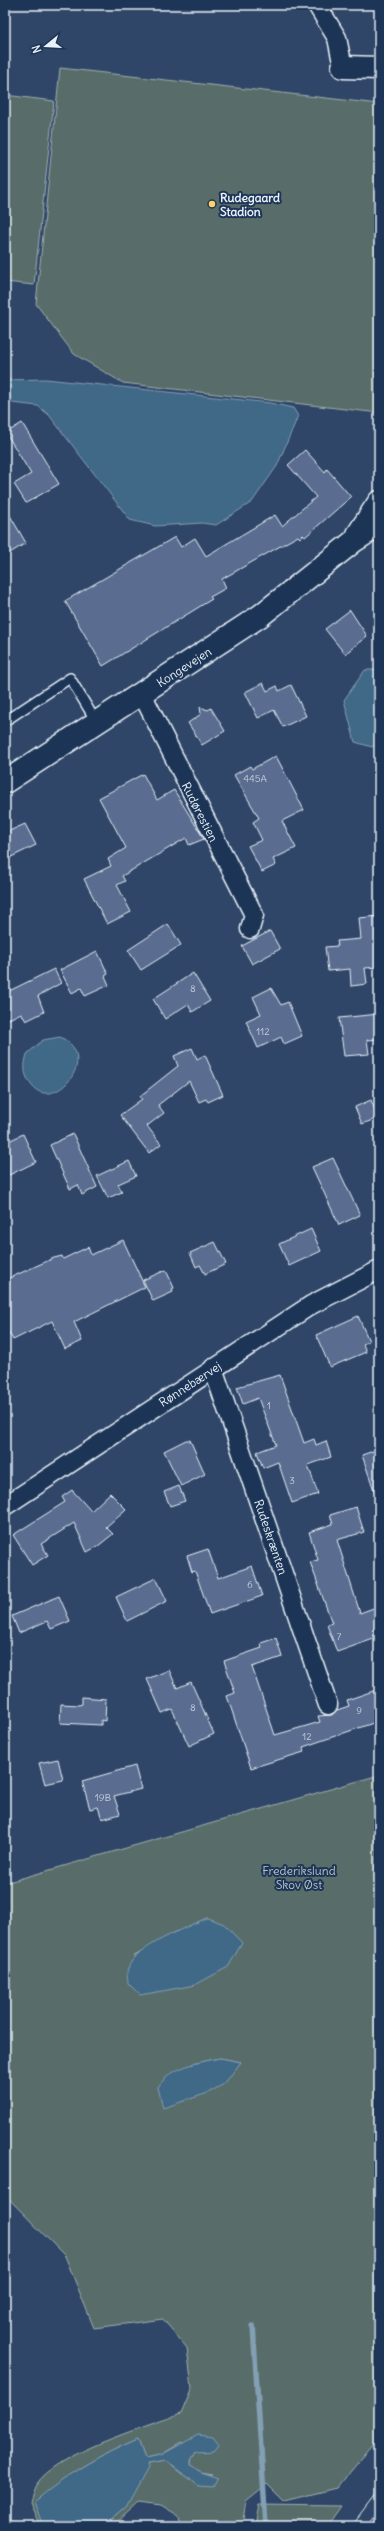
<svg xmlns="http://www.w3.org/2000/svg" width="384" height="2531" viewBox="0 0 384 2531" font-family="Delius,sans-serif">
<style>
.green{fill:#586d69;stroke:#a0afb0;fill-rule:evenodd}
.water{fill:#406887;stroke:#839fb4}
.lines{fill:none;stroke-linecap:round;stroke-linejoin:round}
.stream{stroke:#839fb4;stroke-width:5.5}
.building{fill:#5a6c90;stroke:#e8f1f8}
.lane-casing{stroke:#e8f1f8;stroke-width:12}
.street-casing{stroke:#e8f1f8;stroke-width:21}
.secondary-casing{stroke:#e8f1f8;stroke-width:25}
.lane{stroke:#1d3557;stroke-width:9}
.street{stroke:#1d3557;stroke-width:18}
.secondary{stroke:#1d3557;stroke-width:22}
.tram{stroke:#e8f1f8;stroke-width:1}
.poi-dot{fill:#ffd166;stroke:#1d3557;stroke-width:1.5}
.labels{text-anchor:middle;dominant-baseline:central;stroke-width:4;stroke-linejoin:round;paint-order:stroke}
.number-label{font-size:10px;fill:#c4d0de}
.poi-label{font-size:12px;font-weight:bold;fill:#e8f1f8;stroke:#1d3557;text-anchor:start}
.street-label{font-size:12px;fill:#e8f1f8;stroke:#1d3557}
.park-label{font-size:12px;fill:#b6c3c6;stroke:#1d3557}
</style>
<rect width="100%" height="100%" fill="#2f4668"/>
<filter id="ink" filterUnits="userSpaceOnUse"><feTurbulence type="fractalNoise" baseFrequency=".025" numOctaves="2"/><feDisplacementMap in="SourceGraphic" scale="8" xChannelSelector="R" yChannelSelector="G"/><feConvolveMatrix kernelMatrix="1 2 1 2 8 2 1 2 1" color-interpolation-filters="sRGB"/></filter>
<g filter="url(#ink)">
<!-- green -->
<path class="green" d="M60,68l319,36v309l-256,-30 -49,-29 -38,-50z
M5,95l49,6 -20,184 -29,-3z
M379,1775v662l-42,51 -53,13 -17,-17 -21,17 -4,25h-62l-2,-10 -18,-11 -21,-3 -26,24h-9l22,-18 21,-44 19,-3 16,13h30l-12,-2 -9,-7v-5l5,-8 -14,-10 -21,13 -16,3 -7,-19c-38,16 -72,36 -103,63l8,24h-3l-10,-23c1,-5 3,-13 6,-18 20,-32 108,-58 145,-71l11,-26 -5,-40 -24,-29 -69,9 -29,-72 -60,-61v-312zM207,1918l-74,39 39,-23zM220,2058l21,4 -8,9 -41,-7z
M259,2505l82,1 -14,20h-72z"/>
<!-- water -->
<path class="water" d="M46,379l224,24 23,5 5,8 -21,50 -25,36 -36,23 -14,-2 -47,3 -25,-6 -81,-105 -11,-9 -26,-3 -5,-23z
M365,670h10l4,4v69l-7,4 -17,-5 -11,-42z
M60,1037c44,20 -9,80 -30,46 -7,-10 -6,-18 -3,-29l16,-14z
M207,1918l17,6 18,19 -14,24 -33,18 -55,10 -12,-12c0,-4 -2,-11 0,-15 7,-21 59,-41 79,-50z
M220,2058l21,4 -17,22 -16,9 -45,15 -5,-21c14,-21 39,-24 62,-29z
M198,2435l15,2 6,8 -5,6 -18,1 -5,8v5l9,7 18,6 -5,9 -14,-1 -33,-25 -19,3 1,4 -22,40 -22,18h-61l-9,-24c32,-27 66,-47 104,-63l7,19 16,-3z"/>
<g class="lines">
<!-- stream -->
<path class="stream" d="M253,2326l13,200"/>
</g>
<!-- building -->
<path class="building" d="M22,423l37,61 -33,19 -12,-19 17,-10 -25,-41z
M305,450l20,22 2,-3 24,28 -46,40 -2,-2 -3,3 -2,-2 -76,43 4,9 -16,9 2,2 -109,67 -38,-65 110,-64 6,10 14,-9 11,18 69,-41 7,11 34,-29 -28,-32z
M5,507l21,36 -21,13z
M350,610l17,26 -22,18 -20,-25z
M263,683l4,8 10,-5 2,5 12,-6 15,31 -23,11 -9,-17 -16,8 -13,-26z
M200,707l8,3 3,-2 14,23 -23,14 -14,-22 13,-9z
M276,756l28,54 -22,11 14,27 -23,11 3,6 -14,7 -14,-26 14,-6 -9,-18 6,-4 -25,-43 16,-9 2,3z
M143,774l14,26 17,-10 30,49 -15,6 -3,-7 -64,38 3,5 -8,4 14,27 -24,12 -23,-45 27,-13 -3,-7 18,-11 -27,-50z
M25,824l11,21 -31,15v-27z
M379,916v51l-14,1 2,16 -16,2 -1,-17 -22,2 -3,-24 13,-1 -1,-5 24,-2 -2,-21z
M168,924l13,21 -40,25 -13,-20z
M270,931l10,18 -28,15 -10,-18z
M97,951l11,23 -3,2 4,9 -24,11 -4,-8 -9,5 -12,-23z
M54,969l7,14 -23,13 6,16 -18,9 -5,-8 -16,8v-28z
M193,973l17,28 -18,11 -4,-8 -23,15 -12,-20z
M271,988l10,17 7,-3 14,34 -18,8 -3,-7 -23,11 -12,-27 15,-7 -8,-17z
M379,1014v25l-12,1 2,14 -25,2 -5,-38z
M192,1048l5,11 8,-4 18,40 -15,7 -2,-3 -7,3 -10,-21 -31,24 6,8 -17,13 14,18 -12,9 -29,-38 22,-16 -2,-3 38,-30 -4,-10z
M371,1100l7,18 -16,6 -7,-17z
M23,1134l13,28 -31,15v-34z
M73,1134l24,53 -15,8 -4,-10 -8,4 -20,-44z
M333,1158l27,57 -21,10 -27,-58z
M129,1161l7,15 -18,8 4,8 -14,6 -11,-22z
M311,1229l10,22 -32,15 -10,-22z
M123,1240l22,47 -71,35 8,19 -17,8 -13,-28 -39,19 -8,-15v-45l49,-22 8,-2 1,3 25,-12 3,8z
M215,1242l11,22 -21,10 -5,-9 -4,2 -6,-14z
M166,1270l8,18 -2,1 1,3 -20,9 -10,-21z
M358,1316l11,25 -6,3 3,8 -36,15 -14,-32z
M280,1375l24,68 10,-4 2,6 10,-4 5,16 -23,8 10,29 -26,9 -14,-41 -15,6 -6,-16 19,-7 -18,-47 -15,6 -6,-17z
M186,1440h4l15,34 -24,12 -17,-35z
M379,1449v47h-3l-14,-41z
M179,1486l6,15 -15,5 -6,-14z
M72,1490l19,21 19,-18 16,16 -20,18 7,7 -15,12 -11,6 -13,-29 -33,21 7,11 -16,10 -19,-30 52,-33 -3,-5z
M356,1507l8,25 -27,8 23,73 19,-7v31l-42,15 -10,-27 5,-2 -22,-61 8,-2 -9,-28 24,-8 -3,-9z
M208,1549l10,29 34,-12 10,30 -52,18 -15,-43 -3,1 -5,-16z
M156,1578l11,23 -40,20 -11,-24z
M59,1596l11,25 -19,8 -4,-8 -28,12 -7,-17z
M276,1638l6,19 -30,10 23,68 45,-13 -2,-6 14,-1 5,-5 12,-4 -2,-6 32,-11v32l-76,26 1,5 -53,16 -24,-72 8,-3 -11,-32 38,-13 -1,-5z
M169,1670l8,18 14,-6 23,52 -25,12 -17,-37 -10,4 -15,-34z
M82,1697l24,2 -1,22 -4,-1v5l-41,-2 1,-19 18,1 3,-1z
M58,1759l5,21 -18,4 -6,-21z
M135,1766l6,23 -27,7 6,18 -18,5 -4,-12 -8,2 -8,-28z"/>
<g class="lines">
<!-- lane casing -->
<g class="lane-casing">
<path id="lane" d="M5,721l65,-43 27,45"/>
</g>
<!-- street casing -->
<g class="street-casing">
<path id="street" d="M317,5l20,33 6,29
M142,694l112,221 -4,14
M213,1368l115,337
M5,1506l306,-201 68,-35"/>
</g>
<!-- secondary casing -->
<g class="secondary-casing">
<path id="secondary" d="M343,67l36,1
M358,534l21,-32
M5,782l255,-166 94,-75 25,-16"/>
</g>
<!-- lane -->
<use href="#lane" class="lane"/>
<!-- street -->
<use href="#street" class="street"/>
<!-- secondary -->
<use href="#secondary" class="secondary"/>
<!-- tram -->
<path class="tram" d="M352,2526l27,-36
M366,2526l13,-17"/>
</g>
</g>
<!-- markers -->
<circle class="poi-dot" cx="212" cy="204" r="4"/>
<g class="labels">
<!-- number labels -->
<g class="number-label">
<text x="255" y="778">445A</text>
<text x="193" y="988">8</text>
<text x="263" y="1031">112</text>
<text x="269" y="1405">1</text>
<text x="292" y="1480">3</text>
<text x="250" y="1584">6</text>
<text x="339" y="1636">7</text>
<text x="193" y="1707">8</text>
<text x="359" y="1710">9</text>
<text x="307" y="1736">12</text>
<text x="103" y="1797">19B</text>
</g>
<!-- poi labels -->
<g class="poi-label">
<text x="220" y="197">Rudegaard<tspan x="220" dy="14">Stadion</tspan></text>
</g>
<!-- street labels -->
<g class="street-label">
<text transform="translate(184 667) rotate(-33)">Kongevejen</text>
<text transform="translate(200 812) rotate(63)">Rudørestien</text>
<text transform="translate(190 1384) rotate(-33)">Rønnebærvej</text>
<text transform="translate(271 1537) rotate(71)">Rudeskrænten</text>
</g>
<!-- park labels -->
<g class="park-label">
<text x="299" y="1870">Frederikslund<tspan x="299" dy="14">Skov Øst</tspan></text>
</g>
</g>
<!-- margin -->
<rect width="384" height="2531" fill="none" stroke="#1d3557" stroke-width="20"/>
<rect x="10" y="10" width="364" height="2511" fill="none" stroke="#e8f1f8" stroke-width="1.5" filter="url(#ink)"/>
<!-- north arrow -->
<g transform="translate(46 46) rotate(252)" stroke="#1d3557" stroke-width="3" paint-order="stroke">
<path d="M0-3L7 15L0 10L-7 15Z" fill="#e8f1f8"/>
<text y="-6" font-size="11" font-weight="bold" text-anchor="middle" fill="#e8f1f8">N</text>
</g>
</svg>
